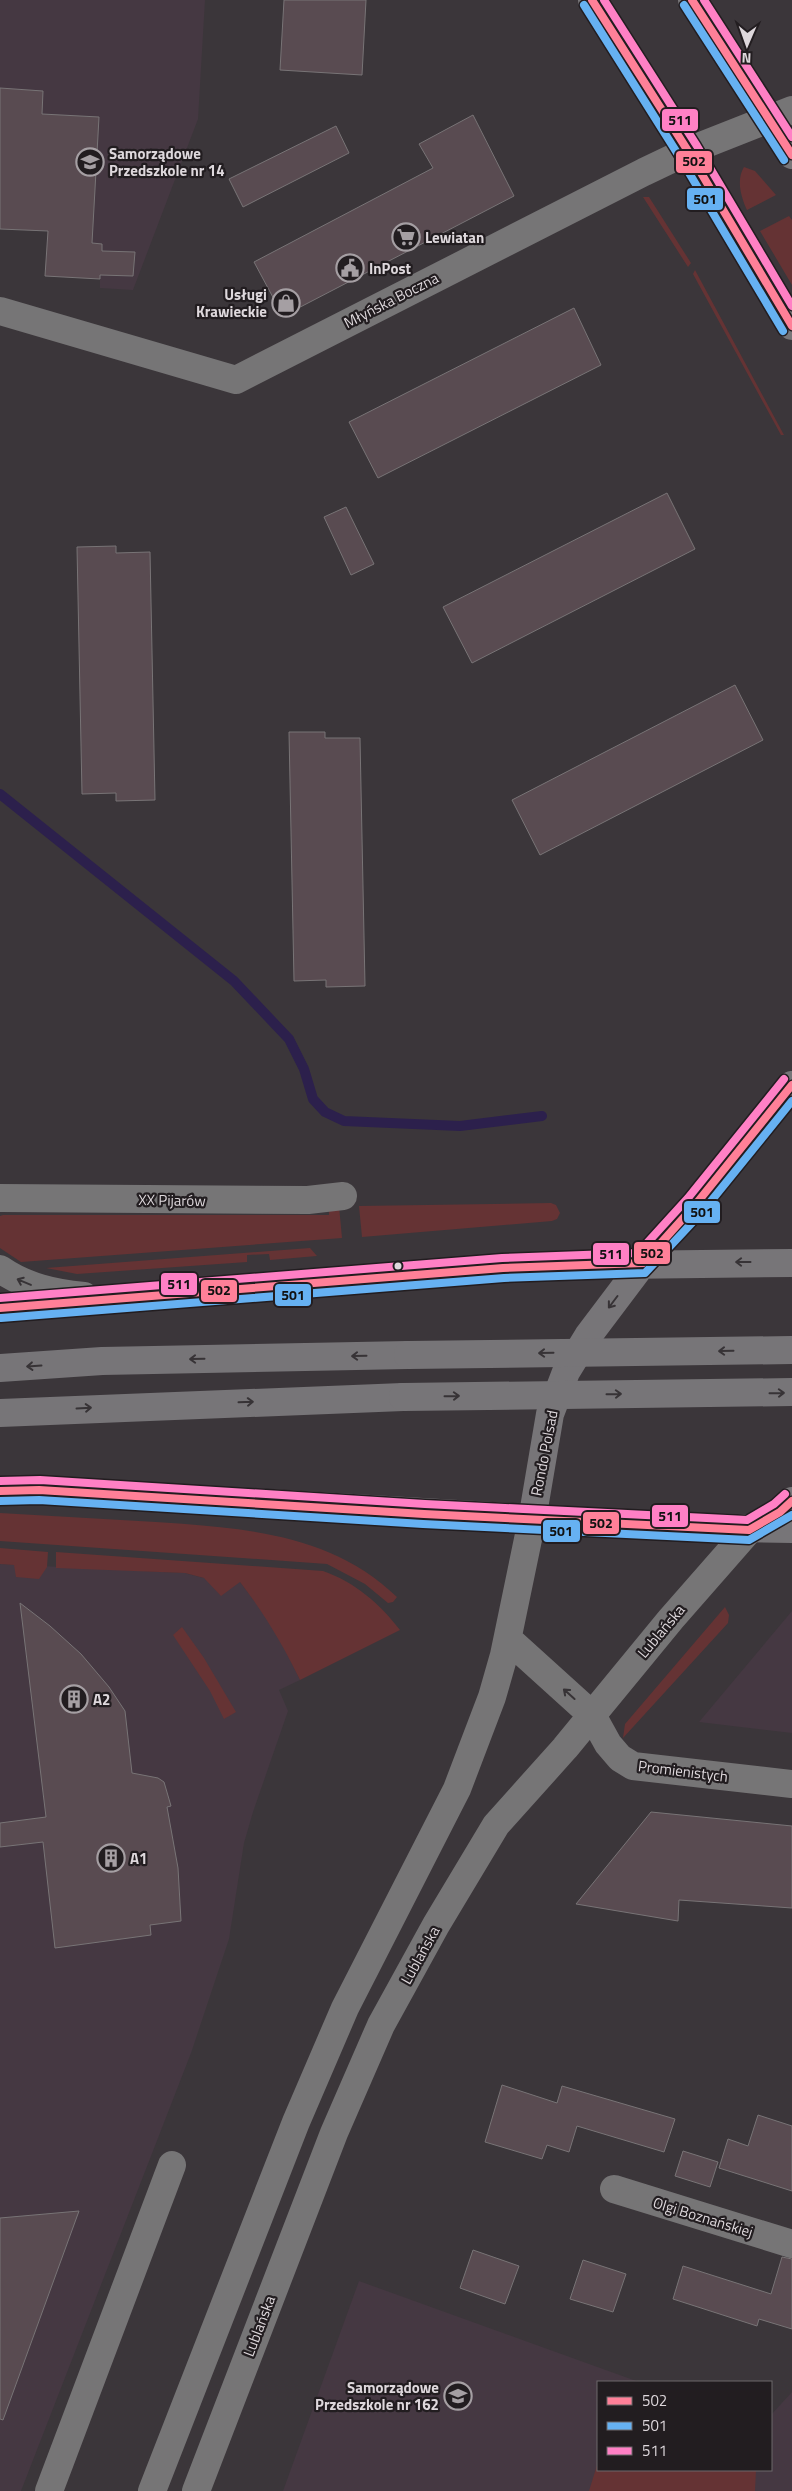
<svg xmlns="http://www.w3.org/2000/svg" width="792" height="2491" viewBox="0 0 792 2491" font-family="'Titillium Web',sans-serif">
<style>
.built{fill:#453842}
.green{fill:#653334}
.lines{fill:none;stroke-linecap:round;stroke-linejoin:round}
.stream{stroke:#2c204c;stroke-width:10}
.building{fill:#594b51;stroke:#787476}
.minor{stroke:#767576;stroke-width:28}
.major{stroke:#777578;stroke-width:28}
.major-bridge{stroke:#777578;stroke-width:28}
.bus-1-casing{stroke:#221d20;stroke-width:11}
.bus-2-casing{stroke:#221d20;stroke-width:11}
.bus-3-casing{stroke:#221d20;stroke-width:11}
.bus-1{stroke:#ff8098;stroke-width:8}
.bus-2{stroke:#66b1f2;stroke-width:8}
.bus-3{stroke:#ff80c5;stroke-width:8}
.oneway{stroke:#373336}
.bus-dot{fill:#ded8dc;stroke:#221d20;stroke-width:2}
.labels{text-anchor:middle;dominant-baseline:central;stroke-width:4.5;stroke-linejoin:round;paint-order:stroke}
.poi-label{font-size:15px;font-weight:bold;fill:#ded8dc;stroke:#221d20;text-anchor:start}
.street-label{font-size:15px;fill:#ded8dc;stroke:#221d20}
.line-badge{stroke:#221d20;stroke-width:2}
.pale-badge-label{font-size:14px;text-anchor:middle;font-weight:bold;fill:#111}
</style>
<rect width="100%" height="100%" fill="#3b363a"/>
<!-- built -->
<path class="built" d="M0,0h205l-7,119 -65,171 -33,-2v-9l-55,-3 3,-57 -48,10z
M0,1564l185,9 19,5 36,4 23,30 20,33 17,35 -21,10 9,21 -35,101 -9,31 -15,96 -38,114 -170,438h-21z
M792,1611v122l-93,-11z
M359,2281l280,101h-41v88h173v-55l21,-23v99h-509z"/>
<!-- green -->
<path class="green" d="M744,167l11,4 21,24 -29,15c-6,-13 -11,-30 -3,-43z
M643,197h6l42,66 -3,4z
M789,216l3,4v65l-32,-54z
M695,270l89,165h-3l-88,-161z
M551,1203l5,2 4,8 -3,6 -5,2 -190,16 -3,-31z
M339,1206l3,32 -321,24 -21,-14v-32l3,-1h326v-8z
M310,1248l7,8 -47,4 -1,-6 -22,1v7l-170,12 -31,-6z
M0,1513c52,3 104,6 156,9 87,6 175,11 241,75l-4,5 -5,1 -23,-19 -38,-20 -327,-23z
M0,1548l48,4 -1,15 -8,12 -23,-2 -2,-12 -14,-1z
M56,1552l267,19c32,11 57,33 77,59l-100,50c-17,-35 -36,-67 -60,-98l-19,14 -17,-18 -19,-5 -129,-5z
M725,1607l4,8 -1,8 -105,115 2,-14z
M182,1627l22,31 32,54 -12,7 -14,-28 -37,-56z
M598,2462v8h158l-1,21h-166z"/>
<g class="lines">
<!-- stream -->
<path class="stream" d="M0,794l234,187 55,58 15,30 9,30 12,13 19,9 116,5 82,-10"/>
</g>
<!-- building -->
<path class="building" d="M284,0h82l-4,75 -82,-5z
M0,88l43,3 -1,23 57,3 -7,126 10,1v7l33,1 -2,24 -33,-1v4l-55,-3 3,-45 -48,-2z
M473,115l41,81 -231,120 -29,-54 179,-94 -14,-24z
M336,126l13,27 -106,54 -14,-28z
M574,308l27,57 -223,113 -29,-56z
M667,493l28,56 -223,114 -29,-56z
M346,507l28,57 -23,11 -27,-58z
M116,546v7l34,-1 5,248 -39,1v-8l-34,1 -5,-247z
M735,685l28,55 -223,115 -28,-55z
M289,732h36v6h35l5,248 -39,1v-7l-32,1z
M20,1603l30,23 31,28 28,33 16,24 7,62 26,5 6,4 7,24 -4,1 11,61 3,53 -31,4 1,10 -96,13 -12,-106 -43,5v-24l46,-6z
M651,1812l141,14v82l-113,-8 -1,21 -102,-17z
M502,2085l55,18 5,-17 113,33 -11,33 -87,-26 -8,26 -22,-7 -5,14 -57,-17z
M758,2115l34,11v65l-73,-23 9,-29 20,7z
M683,2151l35,11 -8,25 -35,-11z
M79,2211l-76,209 -3,-1v-201z
M473,2250l46,16 -14,38 -45,-16z
M782,2257l10,2v70l-33,-10 -2,7 -84,-27 10,-33 88,28z
M583,2260l43,14 -13,38 -43,-13z"/>
<g class="lines">
<!-- minor -->
<path class="minor" d="M0,311l236,69 408,-208 44,-21 104,-41
M0,1198l308,2 35,-4
M0,1269c26,18 54,24 84,27
M508,1639l84,76 16,29 12,14 13,8 159,18
M614,2189l178,55
M49,2491l123,-326
M152,2491l144,-369 49,-114 112,-219 35,-92 12,-42 28,-135
M196,2491l138,-358 47,-108 55,-100 60,-100 69,-77 106,-129 78,-89"/>
<!-- major -->
<path class="major" d="M592,0l96,151 104,175
M692,0l100,155
M0,1308l535,-42 257,-3
M0,1368l102,-7 306,-6
M0,1413l403,-16
M0,1491l39,-1 647,37 106,2
M532,1520l18,-106 16,-42 22,-36 55,-73 53,-59 96,-119
M751,1529l29,-17 12,-11"/>
<!-- major-bridge -->
<path class="major-bridge" d="M408,1355l384,-5
M403,1397l389,-5"/>
<!-- bus-1 casing -->
<g class="bus-1-casing">
<path id="bus-1" d="M592,0l96,151 104,175
M692,0l100,155
M0,1308l503,-40 140,-5 53,-59 96,-119
M0,1491l39,-1 385,24 325,16 31,-18 12,-11"/>
</g>
<!-- bus-2 casing -->
<g class="bus-2-casing">
<path id="bus-2" d="M584,5l95,151 104,175
M684,5l100,155
M1,1318l503,-40 141,-5 58,-62 89,-110
M0,1501l39,-1 384,24 326,16 43,-25"/>
</g>
<!-- bus-3 casing -->
<g class="bus-3-casing">
<path id="bus-3" d="M604,0l93,146 95,160
M704,0l88,137
M0,1298l502,-40 136,-5 50,-55 96,-119
M0,1481l40,-1 385,24 322,16 27,-16 11,-10"/>
</g>
<!-- bus-1 -->
<use href="#bus-1" class="bus-1"/>
<!-- bus-2 -->
<use href="#bus-2" class="bus-2"/>
<!-- bus-3 -->
<use href="#bus-3" class="bus-3"/>
</g>
<!-- one-way arrows -->
<defs><path id="oneway-shaft" d="M-6 0H5M1.5-3L5.5 0L1.5 3" fill="none" stroke-width="1.6" stroke-linecap="round" stroke-linejoin="round" transform="scale(1.25)"/></defs>
<g class="oneway">
<use href="#oneway-shaft" transform="translate(743 1262) rotate(180)"/>
<use href="#oneway-shaft" transform="translate(24 1282) rotate(-157)"/>
<use href="#oneway-shaft" transform="translate(613 1302) rotate(127)"/>
<use href="#oneway-shaft" transform="translate(726 1351) rotate(179)"/>
<use href="#oneway-shaft" transform="translate(546 1353) rotate(179)"/>
<use href="#oneway-shaft" transform="translate(359 1356) rotate(179)"/>
<use href="#oneway-shaft" transform="translate(197 1359) rotate(179)"/>
<use href="#oneway-shaft" transform="translate(34 1366) rotate(176)"/>
<use href="#oneway-shaft" transform="translate(777 1393) rotate(-1)"/>
<use href="#oneway-shaft" transform="translate(614 1394) rotate(-1)"/>
<use href="#oneway-shaft" transform="translate(452 1396) rotate(-1)"/>
<use href="#oneway-shaft" transform="translate(246 1402) rotate(-2)"/>
<use href="#oneway-shaft" transform="translate(84 1408) rotate(-3)"/>
<use href="#oneway-shaft" transform="translate(569 1694) rotate(-138)"/>
</g>
<!-- icons -->
<defs>
<g id="school-ring" transform="scale(1.4375)"><circle r="9.5" fill="#221d20" stroke="#a59fa3" stroke-width="1.5"/><path d="M0-5L7-2L0 1L-7-2ZM-4 1L0 2.5L4 1V4Q0 6-4 4Z" fill="#a59fa3"/></g>
<g id="supermarket-ring" transform="scale(1.4375)"><circle r="9.5" fill="#221d20" stroke="#a59fa3" stroke-width="1.5"/><path d="M-6-5.5h2.5l.6 2H6L4.5 2H-2.5L-4.4-4H-6ZM-1.5 3.2a1.3 1.3 0 1 0 .1 0ZM3 3.2a1.3 1.3 0 1 0 .1 0Z" fill="#a59fa3"/></g>
<g id="civic-ring" transform="scale(1.4375)"><circle r="9.5" fill="#221d20" stroke="#a59fa3" stroke-width="1.5"/><path d="M-.6-6.5H3V-4.5H.6V-3L4-1V1h2V6H-6V1h2V-1L-.6-3ZM-1.2 2.5V6h2.4V2.5Z" fill="#a59fa3"/></g>
<g id="shop-ring" transform="scale(1.4375)"><circle r="9.5" fill="#221d20" stroke="#a59fa3" stroke-width="1.5"/><path d="M-5-2.5h2.3a2.7 3.5 0 0 1 5.4 0H5L5.5 6h-11ZM-1.5-2.5h3a1.5 2.3 0 0 0-3 0Z" fill="#a59fa3"/></g>
<g id="building-ring" transform="scale(1.4375)"><circle r="9.5" fill="#221d20" stroke="#a59fa3" stroke-width="1.5"/><path d="M-4-6H4V6H1V3H-1V6H-4ZM-2.5-4.3h1.7v1.8h-1.7ZM.8-4.3h1.7v1.8H.8ZM-2.5-1h1.7V.8h-1.7ZM.8-1h1.7V.8H.8Z" fill="#a59fa3"/></g>
</defs>
<g fill-rule="evenodd">
<use href="#school-ring" x="90" y="162"/>
<use href="#supermarket-ring" x="406" y="237"/>
<use href="#civic-ring" x="350" y="268"/>
<use href="#shop-ring" x="286" y="303"/>
<use href="#building-ring" x="74" y="1699"/>
<use href="#building-ring" x="111" y="1858"/>
<use href="#school-ring" x="458" y="2396"/>
</g>
<!-- markers -->
<circle class="bus-dot" cx="398" cy="1266" r="4.5"/>
<g class="labels">
<!-- poi labels -->
<g class="poi-label">
<text x="109" y="153">Samorządowe<tspan x="109" dy="17">Przedszkole nr 14</tspan></text>
<text x="425" y="237">Lewiatan</text>
<text x="369" y="268">InPost</text>
<text x="267" y="294" text-anchor="end">Usługi<tspan x="267" dy="17">Krawieckie</tspan></text>
<text x="93" y="1699">A2</text>
<text x="130" y="1858">A1</text>
<text x="439" y="2387" text-anchor="end">Samorządowe<tspan x="439" dy="17">Przedszkole nr 162</tspan></text>
</g>
<!-- street labels -->
<g class="street-label">
<text transform="translate(391 300) rotate(-27)">Młyńska Boczna</text>
<text transform="translate(172 1200) rotate(1)">XX Pijarów</text>
<text transform="translate(544 1453) rotate(-79)">Rondo Polsad</text>
<text transform="translate(661 1631) rotate(-50)">Lublańska</text>
<text transform="translate(683 1771) rotate(7)">Promienistych</text>
<text transform="translate(420 1955) rotate(-61)">Lublańska</text>
<text transform="translate(703 2217) rotate(17)">Olgi Boznańskiej</text>
<text transform="translate(259 2326) rotate(-69)">Lublańska</text>
</g>
</g>
<g class="line-badge">
<rect x="661" y="108" width="38" height="24" rx="5" fill="#ff80c5"/>
<rect x="675" y="150" width="38" height="24" rx="5" fill="#ff8098"/>
<rect x="686" y="187" width="38" height="24" rx="5" fill="#66b1f2"/>
<rect x="683" y="1200" width="38" height="24" rx="5" fill="#66b1f2"/>
<rect x="633" y="1241" width="38" height="24" rx="5" fill="#ff8098"/>
<rect x="592" y="1242" width="38" height="24" rx="5" fill="#ff80c5"/>
<rect x="160" y="1272" width="38" height="24" rx="5" fill="#ff80c5"/>
<rect x="200" y="1279" width="38" height="24" rx="5" fill="#ff8098"/>
<rect x="274" y="1283" width="38" height="24" rx="5" fill="#66b1f2"/>
<rect x="651" y="1504" width="38" height="24" rx="5" fill="#ff80c5"/>
<rect x="582" y="1511" width="38" height="24" rx="5" fill="#ff8098"/>
<rect x="542" y="1519" width="39" height="24" rx="5" fill="#66b1f2"/>
</g>
<g class="pale-badge-label">
<text x="680" y="125">511</text>
<text x="694" y="166">502</text>
<text x="705" y="204">501</text>
<text x="702" y="1217">501</text>
<text x="652" y="1258">502</text>
<text x="611" y="1259">511</text>
<text x="179" y="1289">511</text>
<text x="219" y="1295">502</text>
<text x="293" y="1300">501</text>
<text x="670" y="1521">511</text>
<text x="601" y="1528">502</text>
<text x="561" y="1536">501</text>
</g>
<!-- legend -->
<rect x="597" y="2381" width="175" height="90" fill="#221d20" stroke="#6d686b"/>
<rect x="607" y="2397" width="25" height="8" fill="#ff8098" stroke="#6d686b"/>
<text x="642" y="2406" font-size="15" fill="#ded8dc">502</text>
<rect x="607" y="2422" width="25" height="8" fill="#66b1f2" stroke="#6d686b"/>
<text x="642" y="2431" font-size="15" fill="#ded8dc">501</text>
<rect x="607" y="2447" width="25" height="8" fill="#ff80c5" stroke="#6d686b"/>
<text x="642" y="2456" font-size="15" fill="#ded8dc">511</text>
<!-- north arrow -->
<g transform="translate(747 45) rotate(182)" stroke="#221d20" stroke-width="4" paint-order="stroke">
<path d="M0-4L9 19L0 12L-9 19Z" fill="#ded8dc"/>
<text y="-8" font-size="14" font-weight="bold" text-anchor="middle" fill="#ded8dc">N</text>
</g>
</svg>
